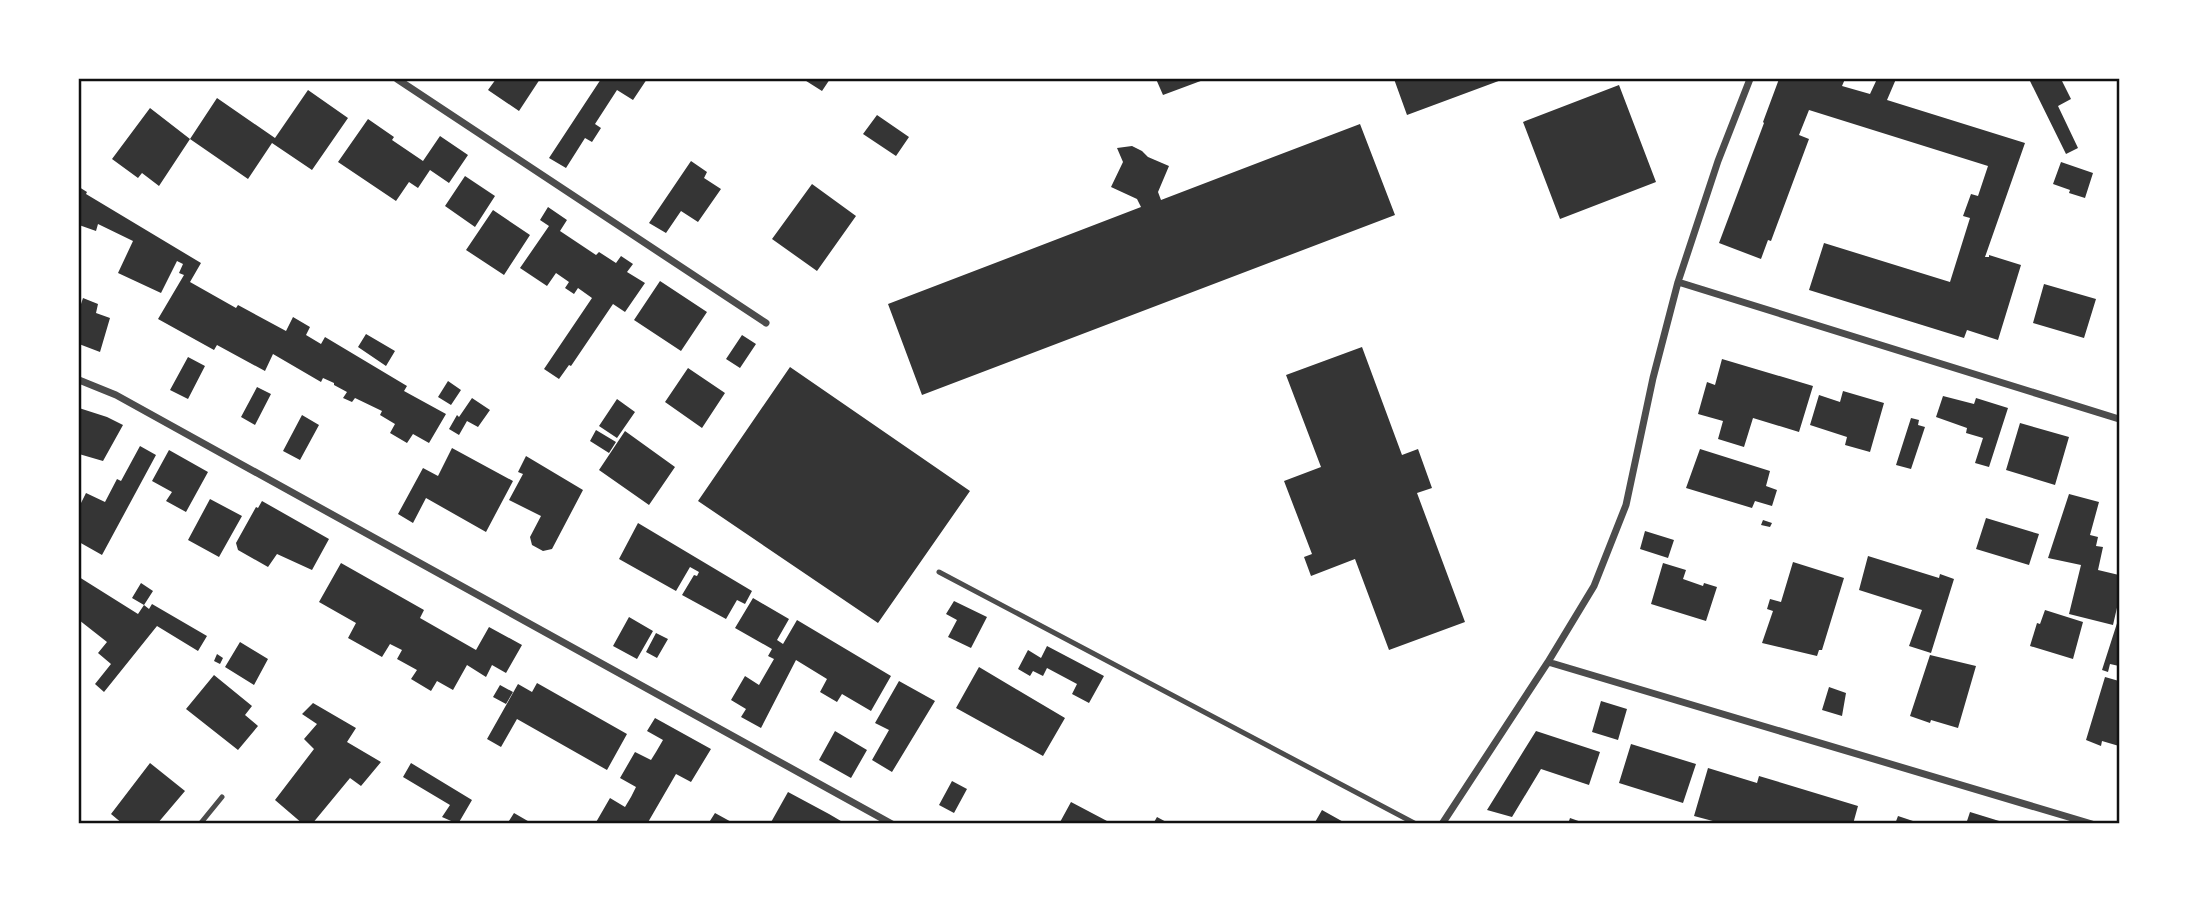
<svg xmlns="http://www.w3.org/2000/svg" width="2198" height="903" viewBox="0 0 2198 903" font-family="Georgia,serif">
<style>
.building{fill:#353535}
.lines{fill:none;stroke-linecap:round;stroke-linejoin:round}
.service{stroke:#4c4c4c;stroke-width:5}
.minor{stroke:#4c4c4c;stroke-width:7}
.neatline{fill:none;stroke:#111;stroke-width:2.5}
</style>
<rect width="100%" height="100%" fill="#fff"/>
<!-- building -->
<path class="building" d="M496,79h44l-21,32 -31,-21z
M601,79h46l-14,21 -16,-10 -22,34 6,4 -9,14 -7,-4 -19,30 -17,-10z
M803,79h27l-8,12z
M1156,79h50l-43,16z
M1394,79h110l-97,36z
M1779,79h66l-3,7 28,8 7,-15h19l-9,21 138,43 -40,114h4v-2l32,10 -23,75 -31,-10 -3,8 -155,-48 15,-47 126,39 20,-64 -7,-2 8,-22 7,2 10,-30 -179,-56 -10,25 10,4 -38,102 -3,-1 -7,19 -42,-16 45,-120 -1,-1z
M2029,79h32l10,20 -13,7 20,42 -12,6z
M1619,85l37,97 -96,37 -37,-97z
M308,90l40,28 -36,52 -40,-27 -24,36 -58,-40 27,-41 58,40z
M150,108l40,31 -31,47 -17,-13 -4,5 -26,-19z
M877,115l32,22 -13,19 -33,-22z
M368,119l26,18 -2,3 31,21 17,-25 28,19 -19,28 -19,-13 -12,18 -9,-6 -13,19 -58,-39z
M1360,124l35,91 -473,180 -34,-91 253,-97 -4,-8 -26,-12 12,-25 -6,-14 15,-2 10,5 6,6 21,9 -11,26 3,8z
M691,161l16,11 -3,6 17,11 -23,33 -17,-11 -15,22 -17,-10z
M2061,162l32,11 -8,25 -16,-5 1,-3 -17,-6z
M465,176l30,20 -20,31 -30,-21z
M812,184l44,32 -39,55 -45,-32z
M79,187l8,5 -1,2 115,69 -11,19 46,26 2,-3 48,26 7,-14 17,10 -4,8 15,9 4,-7 82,49 -3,5 42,23 -17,29 -16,-9 -6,9 -17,-10 5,-9 -15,-9 2,-4 -27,-13 -3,4 -9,-4 4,-6 -13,-7v-2l-11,-5 -2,4 -48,-28 -8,17 -48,-26 -3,5 -56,-31 26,-44 -5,-2 4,-9 -6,-3 -16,32 -43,-20 15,-32 -35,-17 -2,7 -17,-6z
M548,207l19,13 -7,11 36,24 3,-3 17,11 5,-7 12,8 -6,8 18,11 -20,29 -12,-8 -42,62 -2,-1 -10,14 -15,-10 48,-71 -14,-10 -4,6 -9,-6 4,-6 -13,-9 -9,13 -27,-18 29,-42 -9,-6z
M493,210l37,25 -26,40 -38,-25z
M660,281l47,31 -26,39 -47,-31z
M2044,284l52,15 -12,39 -51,-15z
M83,298l15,6 -2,9 14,5 -10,34 -21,-8v-34z
M366,334l29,17 -9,15 -28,-19z
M742,335l14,9 -16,24 -14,-9z
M1362,347l40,108 16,-6 14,39 -15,5 48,129 -76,28 -34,-91 -44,17 -7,-19 8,-3 -28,-73 37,-14 -35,-92z
M188,357l17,9 -17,33 -18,-9z
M1722,359l91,27 -14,46 -46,-14 -9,29 -26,-8 5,-18 -25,-7 9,-32 8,3z
M790,367l180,124 -92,132 -180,-122z
M688,368l37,25 -23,35 -37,-26z
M448,381l13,9 -10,15 -13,-8z
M257,387l14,7 -16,31 -14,-8z
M1843,391l41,12 -14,49 -25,-7 2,-8 -37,-12 9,-30 21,7z
M1943,396l31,8 2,-6 32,10 -19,59 -14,-4 8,-25 -17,-5 1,-5 -31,-11z
M472,398l18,12 -12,17 -11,-6 -8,14 -10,-6 8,-14 2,2z
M617,399l18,13 -18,26 -18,-12z
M79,408l28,9 16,8 -20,36 -24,-7z
M302,415l17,10 -19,35 -17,-9z
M1911,418l8,2 -1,5 7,2 -14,42 -15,-4z
M2020,423l49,14 -14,48 -49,-15z
M596,430l20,12 -7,11 -19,-12z
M625,431l50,36 -26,38 -50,-35z
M140,446l16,9 -54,100 -23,-13v-35l7,-14 19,9 12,-23 4,2z
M452,448l61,33 -27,51 -60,-34 -13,25 -15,-9 25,-46 15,8z
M1700,449l70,22 -4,15 11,4 -5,16 -17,-5 -3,7 -66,-20z
M169,450l39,22 -22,40 -20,-11 6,-9 -20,-11z
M526,456l57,34 -31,59 -9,2 -11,-6 -2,-8 11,-21 -32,-16 14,-26 -5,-2z
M2069,494l30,8 -9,33 8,2 -2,9 7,1 -5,23 21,5v24l-6,26 -44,-11 12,-49 -33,-7z
M210,499l32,17 -23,41 -31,-17z
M262,501l67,38 -17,31 -35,-16 -9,13 -30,-17 -2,-7 20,-36 2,1z
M1986,518l53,16 -10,31 -53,-16z
M1763,520l9,3 -2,4 -9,-2z
M638,523l114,68 -7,13 -8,-4 -11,19 -44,-24 12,-20 3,1 2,-4 -9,-5 -14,24 -57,-32z
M1645,531l29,9 -6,18 -28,-9z
M1868,556l71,22 1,-4 14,5 -23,74 -22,-7 13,-36 -63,-20z
M1793,562l51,16 -22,72h-3l-2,6 -55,-13 11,-32 -6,-2 3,-10 11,3z
M341,563l83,47 -4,8 56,32 13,-23 33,18 -16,28 -14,-8 -6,12 -19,-12 -14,25 -16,-9 -6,10 -20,-12 6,-9 -20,-11 5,-9 -12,-6 -8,13 -34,-19 8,-15 -37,-21z
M1663,563l23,7 -3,9 20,7 1,-3 13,4 -11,34 -55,-17z
M79,577l59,37 6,-9 5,4 3,-5 55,32 -9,15 -41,-25 -53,66 -9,-8 16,-20 -13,-11 9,-11 -28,-22z
M141,583l12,8 -9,14 -12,-7z
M753,598l36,21 -12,21 6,4 14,-24 94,56 -20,35 -29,-17 -5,8 -17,-10 7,-13 -31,-19 -35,68 -20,-11 5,-8 -15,-9 14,-24 14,9 15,-26 -6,-3 4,-7 -37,-21z
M954,601l33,16 -16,31 -23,-11 9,-17 -11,-6z
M2045,610l38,12 -10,37 -43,-13 7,-23 3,1z
M629,617l24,14 -16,28 -24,-13z
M2119,617v49l-9,-2 -2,8 -6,-2z
M656,633l12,6 -11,19 -11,-6z
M240,642l28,17 -14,26 -29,-18z
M1047,646l57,30 -15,27 -17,-9 5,-10 -30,-16 -4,8 -10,-5 -3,5 -12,-7 10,-19 13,8z
M217,654l6,4 -3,6 -6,-3z
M1930,655l46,11 -18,62 -27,-8 -1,3 -20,-7z
M979,667l86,51 -22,38 -87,-48z
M214,675l38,31 -7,9 13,11 -20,24 -52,-41z
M2105,677l14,4v65l-17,-5 -1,5 -15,-6z
M899,681l36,20 -43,71 -20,-12 17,-30 -14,-7z
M537,683l90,51 -20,36 -90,-51 -16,28 -14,-8 31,-55 14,8z
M500,685l13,7 -7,12 -13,-7z
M1829,687l17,6 -4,23 -20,-6z
M1601,701l26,8 -9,31 -26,-8z
M313,703l43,25 -9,14 34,20 -20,24 -11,-8 -38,46h-9l-28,-24 39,-51 -10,-10 13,-15 -15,-10z
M655,718l56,31 -20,33 -15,-8 -29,50h-52l15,-26 15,9 6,-10 5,-10 -16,-9 15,-26 16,8 5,-8 7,-12 -16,-9z
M835,731l32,19 -16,28 -32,-18z
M1536,731l64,21 -11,33 -48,-16 -29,48 -25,-7z
M1631,744l65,20 -13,39 -64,-20z
M150,763l35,28 -28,33h-10l-3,-2 -1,2h-20l-12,-10z
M411,763l61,37 -14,24 -16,-7 8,-12 -47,-28z
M1708,768l49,15 2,-7 99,30 -5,18h-129l-30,-8z
M952,781l15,8 -13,24 -15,-8z
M788,792l41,22 17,10h-76z
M1071,802l36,19 -2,3h-46z
M1322,810l25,14h-33z
M1970,812l39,12h-43z
M514,813l19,11h-26z
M715,813l20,11h-27z
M1898,816l24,8h-27z
M1157,817l13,7h-17z
M1570,818l17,6h-19z"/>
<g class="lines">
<!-- service -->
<path class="service" d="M939,572l477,252
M200,824l22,-27"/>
<!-- minor -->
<path class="minor" d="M397,79l369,244
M1678,282l441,137
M79,380l37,15 776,429
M1548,662l544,162
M1442,824l106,-162 46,-76 32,-81 27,-127 25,-96 40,-121 32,-82"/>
</g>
<!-- border -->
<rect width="2198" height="903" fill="none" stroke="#ffffff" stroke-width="161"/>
<rect x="80" y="80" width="2038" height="742" class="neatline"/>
</svg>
